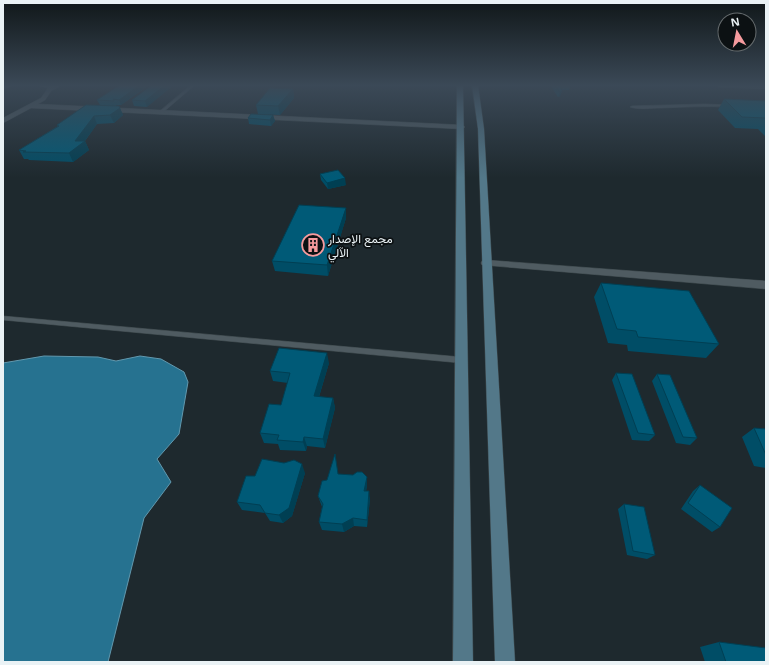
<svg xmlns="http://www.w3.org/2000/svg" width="769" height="665" viewBox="0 0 769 665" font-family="'Open Sans',Vazirmatn,sans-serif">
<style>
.water{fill:#267290;stroke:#6198ae}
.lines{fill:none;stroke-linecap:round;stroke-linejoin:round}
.lane-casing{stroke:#3d484c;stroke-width:1}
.street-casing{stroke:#3d484c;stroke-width:1}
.secondary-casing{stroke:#3d484c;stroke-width:1}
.lane{fill:#4f5b61;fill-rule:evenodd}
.street{fill:#4f5b61;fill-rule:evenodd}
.secondary{fill:#537889;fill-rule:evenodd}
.wall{fill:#004d66}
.shaded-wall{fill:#003f53}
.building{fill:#005a77;stroke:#003f53}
.labels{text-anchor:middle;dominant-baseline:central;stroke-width:3.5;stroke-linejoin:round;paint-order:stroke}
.poi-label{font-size:12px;fill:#eaf2f5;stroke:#0c1113;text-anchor:start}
</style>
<rect width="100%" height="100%" fill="#1e292e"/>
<!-- water -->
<path class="water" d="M44,356l54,1 18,4 24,-5 21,3 23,13 4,10 -9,52 -22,25 14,23 -27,36 -36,144h-105v-299z"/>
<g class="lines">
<!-- lane casing -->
<g class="lane-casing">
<path id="lane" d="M191,85h4l-34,29h-2v-2z
M705,104l24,1 2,1 -2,1c-23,-1 -45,0 -68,1 -9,0 -23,2 -31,-1l2,-1z
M3,316l458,41 3,1 1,2 -1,2 -3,1 -458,-43z"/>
</g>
<!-- street casing -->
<g class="street-casing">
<path id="street" d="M3,85h11l-11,4z
M35,85h27l-11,6 -6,9 -7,4 424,21 3,2 -3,2 -431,-21 -28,15v-5l38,-20 7,-10z
M716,85h50v4l-47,-2z
M486,260l280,21v8l-284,-24 -1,-2 1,-2z"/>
</g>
<!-- secondary casing -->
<g class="secondary-casing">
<path id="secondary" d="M457,85h6l10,577h-20z
M472,85h6l6,44 31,533h-20l-17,-533z"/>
</g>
<!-- lane -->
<use href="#lane" class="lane"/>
<!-- street -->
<use href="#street" class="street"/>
<!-- secondary -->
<use href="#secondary" class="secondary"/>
</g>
<!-- wall -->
<path class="wall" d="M120,85h29l-28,20h-5v1l4,2 3,7 -9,8 -17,1 -12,17 4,9 -16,12 -44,-2 -1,-1h-4l-5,-9 39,-24 -1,-1 43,-20 -3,-5z
M152,85l-5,22 -13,-1 -2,-6z
M550,85h20v1l-1,4h-7l-2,6 -2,1z
M293,89l1,9 -14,17 -22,-1 -2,-9z
M724,99l42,2v36l-8,-8 -23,-1 -17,-18z
M273,115l2,6 -4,5 -22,-2 -1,-6z
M320,174l26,11 -18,4 -7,-9z
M346,218l-18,58 -53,-5 -3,-10z
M601,283l118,61 -13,14 -78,-7 -1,-6 -19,-2 -14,-46z
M329,363l-10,34 14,1 2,10 -10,40 -18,-2 -1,5 -26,-1 -2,-6 -14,-1 -4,-10 21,-28 7,-22 -15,-2 -3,-10z
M616,373l39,62 -6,6 -17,-1 -20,-60z
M657,374l40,64 -7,7 -14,-2 -24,-62z
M754,428l12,1v39l-12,-2 -12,-29z
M305,473l-13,43 -9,7 -13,-2 -5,-8 -23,-3 -5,-8 18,-26z
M338,474l29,3v8l-1,6 4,8 -3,28 -13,-1 -10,6 -22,-2 -3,-8 3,-15 -4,-11 9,-16z
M700,485l20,42 -8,5 -31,-23 12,-18z
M624,504l31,51 -8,4 -20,-4 -9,-46z
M719,642l47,20h-61l-5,-15z"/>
<!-- shaded-wall -->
<path class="shaded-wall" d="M140,85h9l-28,20 -2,-5z
M165,85h9l-27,22 -2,-6z
M293,89l1,9 -14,17 -2,-9z
M562,91l-2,5 -2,1 2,-5z
M120,108l3,7 -9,8 -4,-8z
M273,115l2,6 -4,5 -1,-6z
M94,116l3,8 -13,18 1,-1 4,9 -16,12 -4,-9 6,-12z
M345,178l1,7 -18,4 -1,-6z
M346,208v10l-18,58 -1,-11z
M327,353l2,10 -13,43 -2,-10z
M333,398l2,10 -10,40 -2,-9z
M304,437l3,9 -1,5 -3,-9z
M302,464l3,9 -13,43 -9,7 -4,-8z
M367,477v8l-2,14 -1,-8z
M369,491l1,8 -3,28v-7z
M353,518l1,8 -10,6 -2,-8z"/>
<!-- building -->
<path class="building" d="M120,85h20l-21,15 -6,-1 1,2 -17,-1z
M152,85h13l-20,16 -13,-1z
M555,85h15v1h-10l2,5 -2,1z
M270,88l23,1 -15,17 -22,-1z
M724,99l42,2v18l-1,-1 -23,-1z
M86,105l33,1 1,2 -10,7 -16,1 -19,25h10l-16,12 -46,-1 3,-1 -7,-1 40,-24 -2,-1z
M251,114l22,1 -3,5 -22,-2z
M338,170l7,8 -18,5 -7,-9z
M299,205l47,3 -19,57 -55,-4z
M601,283l88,8 30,53 -81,-7 -2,-6 -19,-2z
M279,348l48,5 -13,43 19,2 -10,41 -19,-2 -1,5 -26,-2 2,-5 -19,-2 9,-29 12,1 9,-32 -20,-2z
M616,373l16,1 23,61 -17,-2z
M657,374l13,1 27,63 -14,-1z
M754,428l12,1v26z
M335,454l3,20 15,1 4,-3h5l5,5 -3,14h5l-2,29 -14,-2 -11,6 -23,-2 4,-18 -5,-8 4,-15 5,-1z
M262,459l22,4 10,-3 8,4 -13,44 -10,7 -14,-2 -5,-8 -23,-3 9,-26h9z
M700,485l32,23 -12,19 -32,-24z
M624,504l20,3 11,48 -22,-4z
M719,642l47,6v14h-40z"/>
<!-- sky -->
<linearGradient id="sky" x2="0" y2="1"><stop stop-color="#101719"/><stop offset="0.48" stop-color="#3b4957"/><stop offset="1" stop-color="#3b4957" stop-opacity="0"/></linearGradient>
<rect width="769" height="178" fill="url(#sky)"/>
<!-- icons -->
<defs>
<g id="building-ring" transform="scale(1.15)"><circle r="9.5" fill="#0c1113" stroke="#f59b9e" stroke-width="1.5"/><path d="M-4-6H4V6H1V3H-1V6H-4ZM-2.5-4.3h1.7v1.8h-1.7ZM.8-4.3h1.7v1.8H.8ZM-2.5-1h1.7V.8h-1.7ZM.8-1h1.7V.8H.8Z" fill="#f59b9e"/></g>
</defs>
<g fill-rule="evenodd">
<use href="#building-ring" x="313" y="245"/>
</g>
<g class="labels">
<!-- poi labels -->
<g class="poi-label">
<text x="328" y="238">مجمع الإصدار<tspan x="328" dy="14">الآلي</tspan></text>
</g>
</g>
<!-- border -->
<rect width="769" height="665" fill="none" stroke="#eaf2f5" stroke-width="8"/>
<!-- north arrow -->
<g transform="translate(737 32) rotate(350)"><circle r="19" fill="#0c1113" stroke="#656b6d"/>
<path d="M0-3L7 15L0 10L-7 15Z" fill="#f59b9e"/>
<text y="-6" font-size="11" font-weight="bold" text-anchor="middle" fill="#eaf2f5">N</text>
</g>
</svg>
